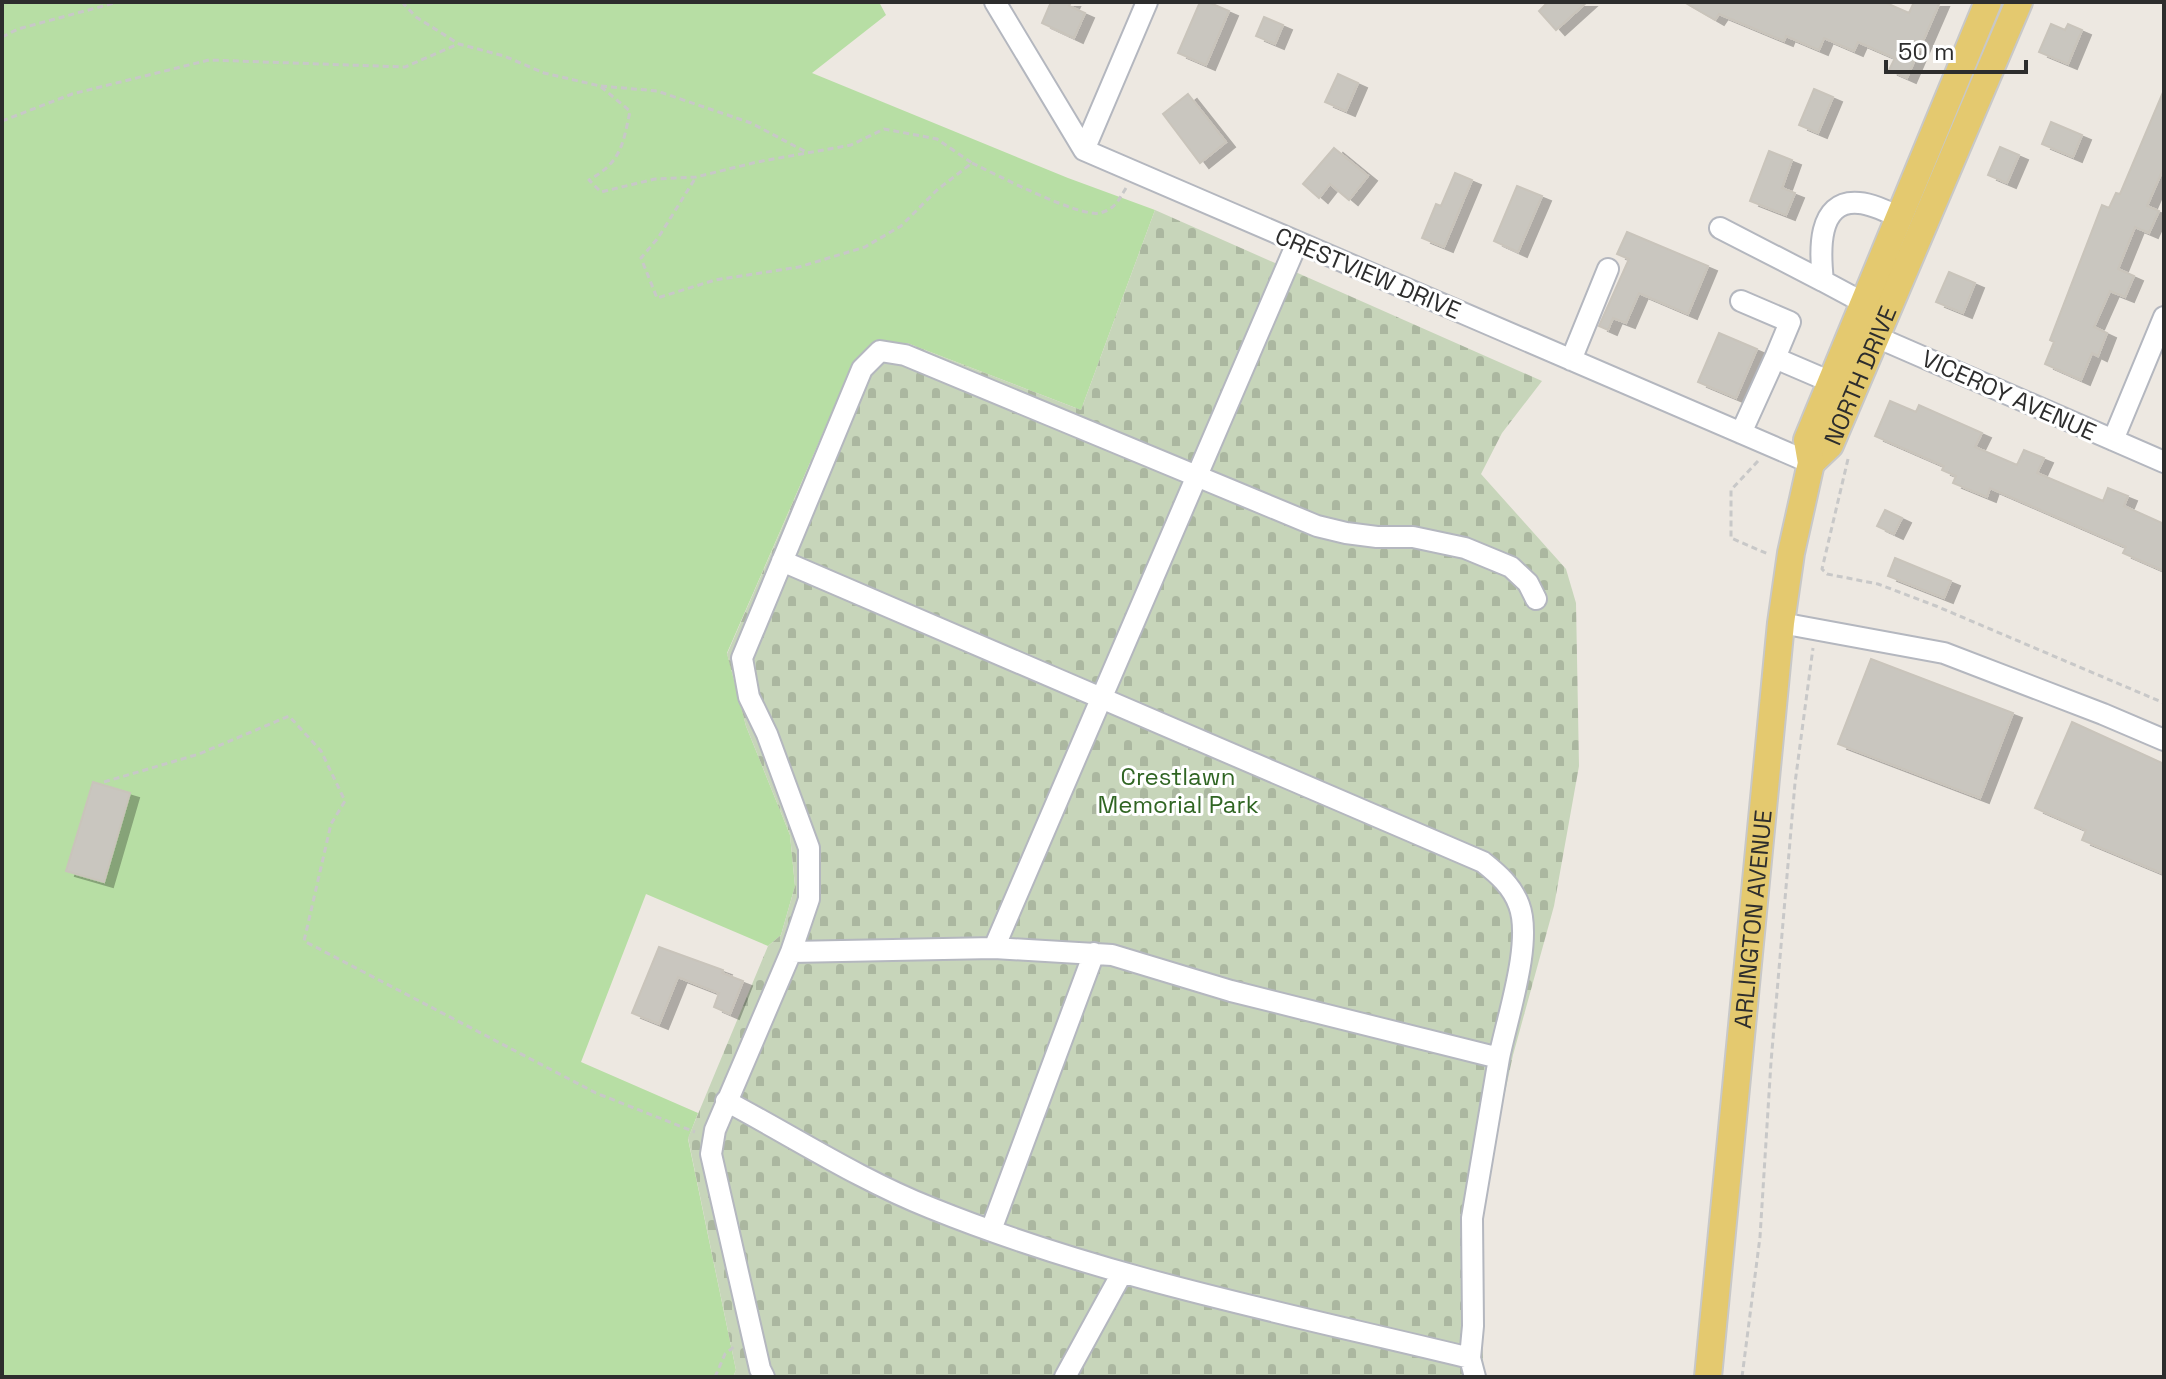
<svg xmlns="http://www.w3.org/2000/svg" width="2166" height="1379" viewBox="0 0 2166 1379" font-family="'Space Grotesk',sans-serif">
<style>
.grass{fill:#b7dea4}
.cemetery{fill:url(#cemetery-stones)}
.building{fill:#c9c6bf;stroke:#c9c4bb;stroke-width:2;filter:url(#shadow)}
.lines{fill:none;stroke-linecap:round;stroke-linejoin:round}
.minor-casing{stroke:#b4b7bf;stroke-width:24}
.major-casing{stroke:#c8c8c8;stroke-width:30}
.path{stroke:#c8c8c8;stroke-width:3;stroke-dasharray:6 4;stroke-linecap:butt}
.minor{stroke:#fff;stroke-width:20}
.major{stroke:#e4c96f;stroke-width:26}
.labels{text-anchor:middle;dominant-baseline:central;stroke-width:6;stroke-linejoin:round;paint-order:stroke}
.street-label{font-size:24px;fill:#2d2d2d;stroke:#fff}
.park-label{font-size:24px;fill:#306523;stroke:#fff}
</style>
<defs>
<pattern id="cemetery-stones" width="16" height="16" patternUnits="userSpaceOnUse" patternTransform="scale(2)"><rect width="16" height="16" fill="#c7d5ba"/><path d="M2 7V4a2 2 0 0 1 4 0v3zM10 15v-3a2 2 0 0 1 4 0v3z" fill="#abb7a0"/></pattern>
<filter id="shadow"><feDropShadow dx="9" dy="5" stdDeviation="0" flood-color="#0004"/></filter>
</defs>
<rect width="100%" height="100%" fill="#ede8e1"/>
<!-- grass -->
<path class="grass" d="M2,2h877l7,13 -74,58 256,105 87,32 -74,200 -174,-67 -42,7 -22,37 -116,266 19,73 44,109 5,51 -14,49 -13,11 -122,-52 -65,168 117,51 -10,26 48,231 -3,7h-731z"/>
<!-- cemetery -->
<path class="cemetery" d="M1155,210l387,171 -40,52 -21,41 85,95 10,34 3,163 -25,140 -41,149 -19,89 -10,63 -4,101 4,69h-751l3,-7 -48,-232 80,-192 13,-11 14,-49 -5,-51 -44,-109 -19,-72 116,-267 22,-37 42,-7 174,67z"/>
<!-- building -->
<path class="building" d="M1051,2h20l-2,4 16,7 -11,25 -32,-15z
M1200,2h8l21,9 -23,54 -28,-12z
M1548,2h39l-31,28 -17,-19z
M1684,2h200l25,11 5,-11h26l-33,76 -18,-8 6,-12 -37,-16 -4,9 -30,-13 -5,12 -33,-14 -2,5 -65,-27 -4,6z
M1264,17l19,8 -8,19 -19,-8z
M2051,24l14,6 3,-6 14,6 -14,34 -29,-12z
M1338,74l20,9 -12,28 -21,-9z
M1814,89l19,8 -15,36 -19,-8z
M2164,90v77l-17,39 12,5 -10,22 -14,-6 -17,42 16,7 -9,21 -15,-6 -16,36 13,6 -9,23 -6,-3 -11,27 -36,-16 9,-22 -4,-2 52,-135 7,3 7,-15 4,1z
M1188,94l38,48 -26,21 -37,-49z
M2051,122l31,13 -9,22 -31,-13z
M2000,147l19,8 -12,28 -19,-8z
M1334,148l34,28 -19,24 -19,-16 -11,14 -16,-14z
M1769,151l23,9 -10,28 13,5 -9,22 -36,-14z
M1455,173l17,7 -28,67 -22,-9 14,-34 5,2z
M1517,186l25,10 -24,56 -24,-11z
M1627,232l81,34 -20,48 -49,-21 -13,30 -13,-5 -5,12 -9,-4 30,-67 -12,-5z
M1949,272l26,11 -12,30 -27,-11z
M1719,333l38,16 -21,49 -38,-16z
M1890,401l26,11 3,-7 63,28 -7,14 42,18 7,-15 20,8 -7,15 66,28 5,-13 20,8 -4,10 40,18v47l-41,-18 3,-6 -136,-59 -3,9 -34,-14 3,-7 -14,-6 2,-4 -69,-30z
M1885,510l17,8 -8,16 -17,-8z
M1895,558l56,23 -7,17 -56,-22z
M1871,659l142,54 -33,85 -142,-54z
M2072,722l92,42v110l-82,-34 4,-10 -51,-22z
M93,782l37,11 -26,89 -38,-11z
M659,947l64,23 -1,3 21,8 -13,33 -16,-7 5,-14 -41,-16 -19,47 -27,-11z"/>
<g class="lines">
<!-- minor casing -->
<g class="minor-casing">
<path id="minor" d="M995,2l89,148 727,313
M1084,150l63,-148
M1720,228l103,53
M1741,301l49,21 -15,36
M1864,303l-41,-22c-3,-27 -7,-82 36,-78 14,1 29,9 42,15
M1865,332l299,130
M1571,360l37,-91
M1741,433l34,-75 56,24
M2113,440l51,-123
M782,561l701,301c15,12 29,24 36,43 14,37 -12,113 -20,153
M1781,623l163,30 159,61 61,26
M994,948l303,-705
M791,952l203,-4 118,7 119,36 268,67 -27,160 1,108 -3,32
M726,1101c68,36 134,79 205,107 173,70 358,106 539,150l5,19
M991,1230l103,-277
M764,1377l-4,-8 -49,-215 4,-24 76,-178 18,-53v-51l-42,-114 -18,-37 -7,-39 120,-289 18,-18 25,4 412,171 29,7 31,4h36l52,11 46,19 17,16 8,16
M1065,1377l57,-104"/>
</g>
<!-- major casing -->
<g class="major-casing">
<g id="major">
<path id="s1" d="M1811,463l19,-18 189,-443"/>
<path id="s2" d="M1708,1377l73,-754 10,-70 20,-90 -4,-23 181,-438"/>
</g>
</g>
<!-- path -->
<path class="path" d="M402,2l14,15 43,27 45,12 40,17 56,13 30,25c-7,34 -9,51 -41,69l12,12 54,-13 41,-2 61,-15 94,-17 33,-16 53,10 35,24 -35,27 -36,36 -36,21 -66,20 -84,13 -58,18 -16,-40 17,-20 38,-61
M2,37l16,-8 100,-27
M601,86l56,5 94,32 57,30
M2,121l70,-27 137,-34 196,7 51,-22
M972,163c23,11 108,55 128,50 15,-4 18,-12 26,-25
M1848,459l-26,110 5,5 51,10 58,22 228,97
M1758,461l-27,29v48l37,16
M104,782l95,-28 90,-38 32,35 24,50 -14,23 -27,117 292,152 99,39
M715,1377l10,-23 10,-8
M1742,1377l18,-140 11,-175 24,-279 18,-135"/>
<!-- minor -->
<use href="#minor" class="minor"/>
<!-- major -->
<use href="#major" class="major"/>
</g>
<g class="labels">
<!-- street labels -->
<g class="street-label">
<text transform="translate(1368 273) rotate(23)">CRESTVIEW DRIVE</text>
<text stroke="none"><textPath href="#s1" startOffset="102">NORTH DRIVE</textPath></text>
<text transform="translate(2009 395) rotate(24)">VICEROY AVENUE</text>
<text stroke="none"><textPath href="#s2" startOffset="460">ARLINGTON AVENUE</textPath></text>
</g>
<!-- park labels -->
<g class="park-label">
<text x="1178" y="776">Crestlawn<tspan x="1178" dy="28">Memorial Park</tspan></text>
</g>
</g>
<!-- border -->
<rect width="2166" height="1379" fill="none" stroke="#2d2d2d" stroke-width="8"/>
<!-- scale -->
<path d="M1886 60v12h140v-12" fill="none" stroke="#2d2d2d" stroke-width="4"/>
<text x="1898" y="60" font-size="24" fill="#2d2d2d" stroke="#ffffff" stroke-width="6" paint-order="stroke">50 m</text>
</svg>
